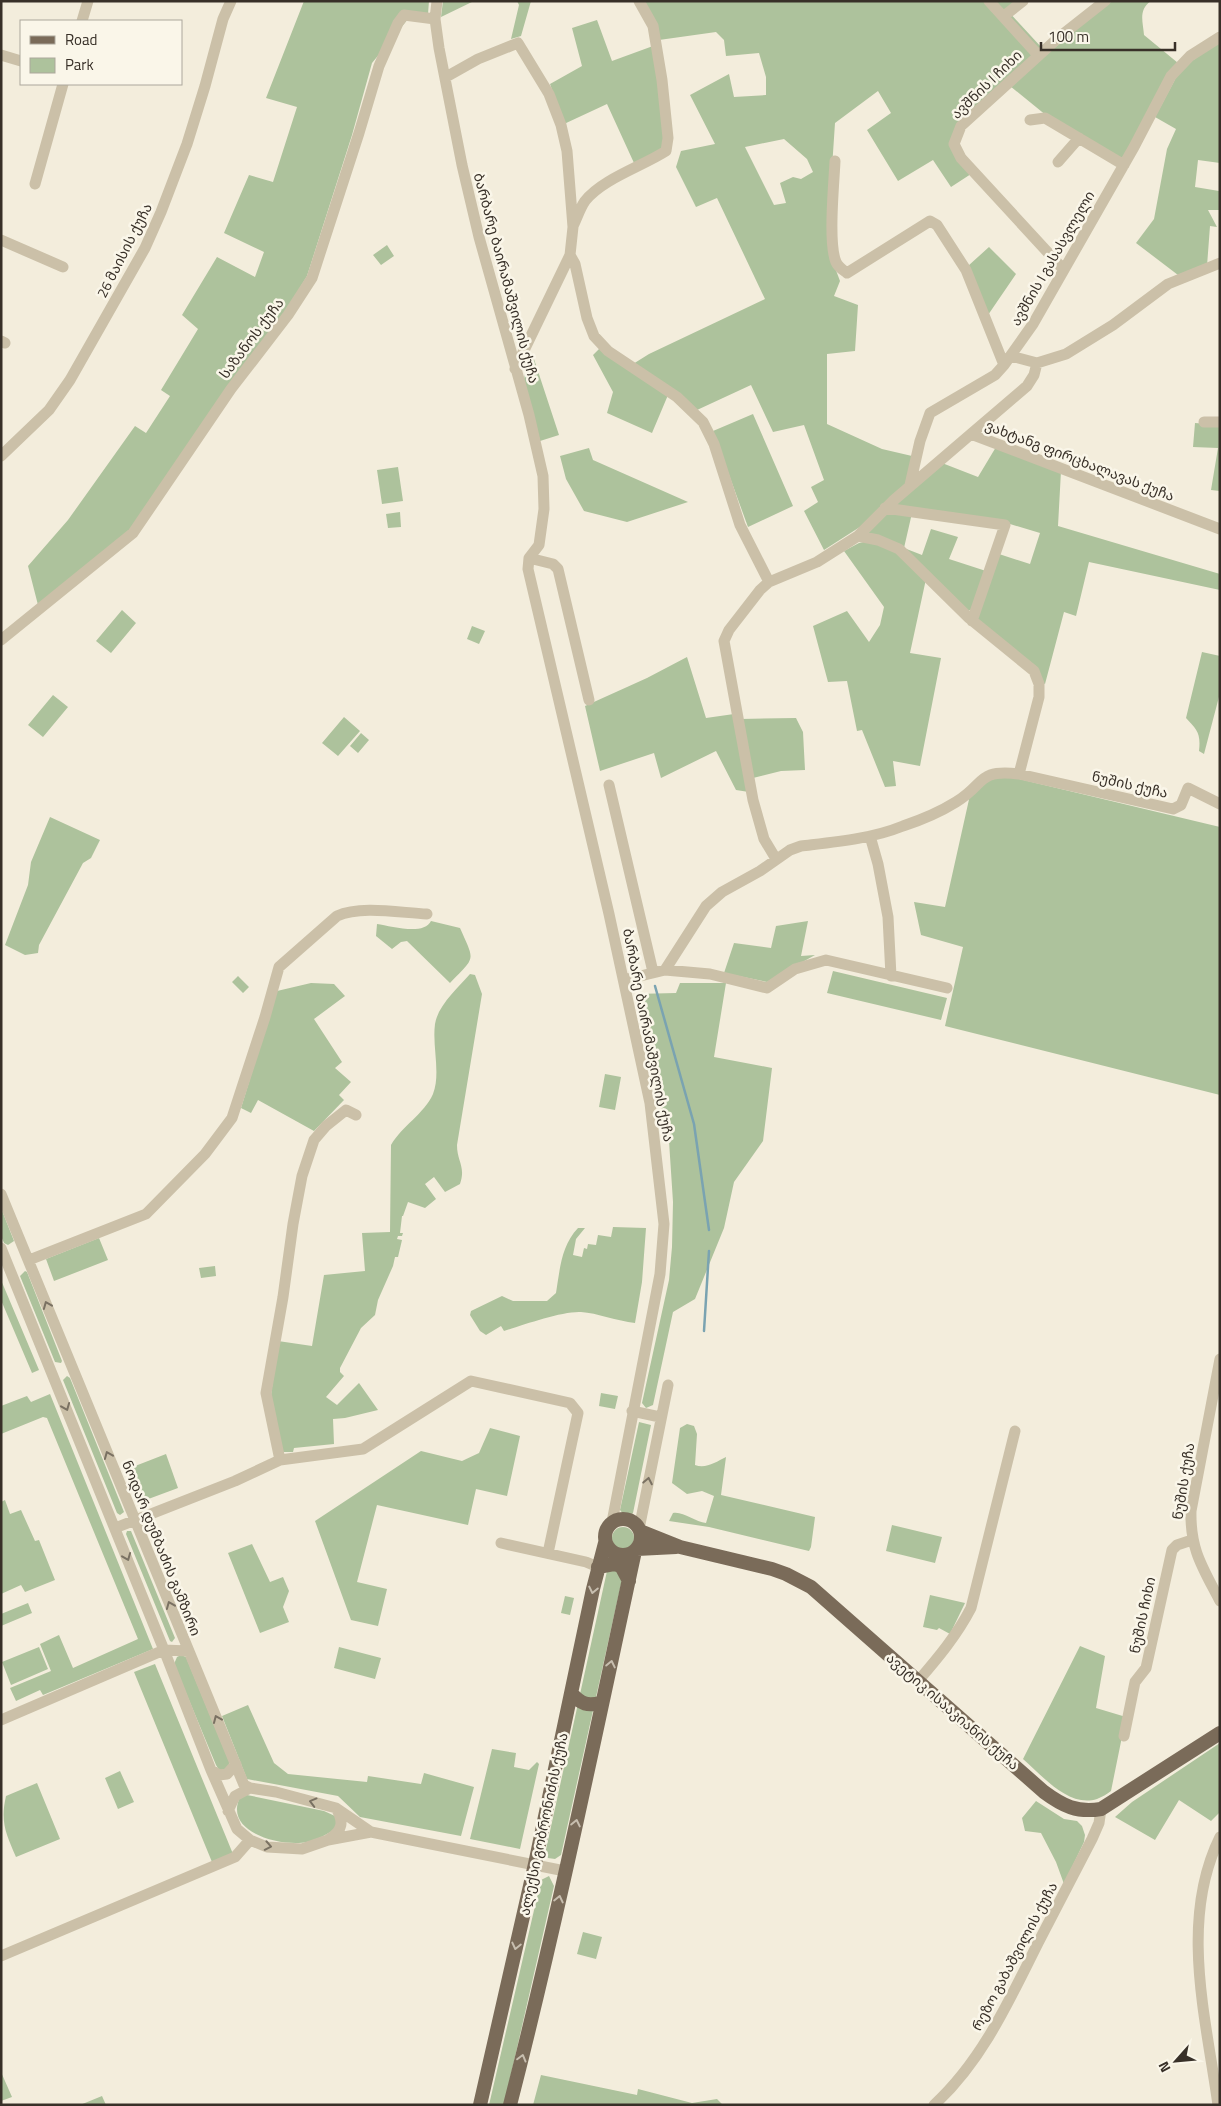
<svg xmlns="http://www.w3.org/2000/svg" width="1221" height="2106" viewBox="0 0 1221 2106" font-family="'Titillium Web','Noto Sans Georgian',sans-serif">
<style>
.green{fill:#adc29c;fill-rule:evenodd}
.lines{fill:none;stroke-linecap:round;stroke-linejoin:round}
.stream{stroke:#7aa3b1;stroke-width:2.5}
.minor{stroke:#cbc0a8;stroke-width:11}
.major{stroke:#7a6b59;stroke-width:14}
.oneway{stroke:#7a7162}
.oneway2{stroke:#c7beaf}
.labels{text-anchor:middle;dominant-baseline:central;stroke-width:5;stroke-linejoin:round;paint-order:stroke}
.street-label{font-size:14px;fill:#383028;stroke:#faf6e9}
</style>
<rect width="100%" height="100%" fill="#f3eddc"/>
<!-- green -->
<path class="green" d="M304,1h125l-1,13 -20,5 -36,44 -20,72 -45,141 -26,43 -152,213 -91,73 -10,-39 40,-46 67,-94 11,7 24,-37 -9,-6 37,-61 -16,-14 35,-58 38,20 9,-25 -40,-19 25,-58 24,7 24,-75 -31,-9z
M443,1h31l-33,16z
M517,1h14l-10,35 -10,3 8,-34z
M644,1h376l-12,10 34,37 -92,97 21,29 -20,13 -18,-27 -35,21 -31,-51 24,-17 -13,-22 -43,32 -4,60 3,82 6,16 -6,15 24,9 -3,46 -28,3v70l55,25 30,7 -7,30 -42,39 -39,25 -20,-39 14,-9 -7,-15 13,-7 -20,-55 -31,7 -22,-47 -54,25 -64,-46 16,-10 116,-55 -48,-101 -21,9 -20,-40 5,-16 34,-7 -25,-49 39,-21 5,23 32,-2v-18l-7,-24 -33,3 -2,-16 -8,-8 -57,8zM784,139l23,20 6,13 -12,7 -8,-2 -13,6 6,20 -12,2 -29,-58z
M1112,1h39c-13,9 -8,21 -7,34l34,28 -56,97 -75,-44 -37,-30 70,-60z
M597,20l15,41 41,-15 12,93 -4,11 -27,13 -27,-59 -43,20 -14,-40 32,-18 -10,-38z
M1220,40v123l-22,-3 -3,27 24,4 1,-7v26h-12l9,17 -7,-1 -3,40 -29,9 -42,-32 18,-24 13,-70 9,-20 -21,-12 25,-47z
M387,245l7,11 -13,9 -8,-10z
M989,247l27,27 -28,41 -20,-49z
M600,348l68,47 -16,38 -45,-20 6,-21 -20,-37z
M532,353l27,82 -19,6 -16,-61 2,-14z
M753,414l40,92 -45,21 -35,-96z
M1195,423l25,2v66l-9,-1 7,-42 -25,-1z
M996,447l65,24 -3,55 162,48v16l-131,-28 -13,54 -12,-4 -19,72 -4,-2 -66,-62 24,-66 31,10 10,-31 -30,-9 -119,-18 51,-43 36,14z
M589,448l4,12 95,42 -61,20 -43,-11 -18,-32 -6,-23z
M398,467l5,34 -21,3 -5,-34z
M886,511l26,2 -8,35 18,7 9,-26 27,8 -9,22 37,12 -15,39 -6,1 -49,-52 -48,-26z
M400,512l1,15 -13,1 -2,-14z
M868,541l29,10 29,28 -16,74 31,5 -21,108 -27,-5 3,25 -11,1 -23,-57 -5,1 -10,-50 -19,1 -15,-56 34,-15 22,31 11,-17 4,-18 -40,-56 15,-8z
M122,610l14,13 -25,30 -15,-12z
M472,626l13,5 -6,13 -12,-5z
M1202,652l18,4v37l-16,61 -5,-3c2,-18 -2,-21 -13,-33z
M687,657l19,61 28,-4 15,78 -13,-2 -20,-39 -55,27 -7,-25 -54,18 -15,-65 62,-28z
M53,695l15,12 -25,30 -15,-12z
M344,717l16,14 -22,25 -16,-13z
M796,718l7,14 2,38 -24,1 -28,7 -12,-59z
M361,733l8,7 -11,13 -8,-7z
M1002,775l218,52v268l-275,-69 18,-79 -42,-12 -7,-33 31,5 25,-112 15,-13z
M50,817l50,23 -9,18 -8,5 -44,82 -1,8 -13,2 -20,-10 23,-60 3,-23z
M431,921l29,7c15,34 16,28 -10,55l-43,-42 -6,1 -9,7 -16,-13 1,-12c14,2 47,12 54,-3z
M808,921l-7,35 14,-1 -48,27 -43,-9 10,-30 37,5 5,-22z
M833,971l114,27 -6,22 -114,-27z
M470,974l5,1 7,19 -25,151c0,17 9,21 3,39l-15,8 -11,-15 -9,7 11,15 -11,9 -17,-6 -5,14h-1l-2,17h3l-1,3h-4l-1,3 5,1 -4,17h-3l-2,9 -15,34 -3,15 -14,13 -21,40v4l4,4 -18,21 11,8 22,-22 19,27 -33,8 -12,1 1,25 -40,4 -1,4h-10l-13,-49 8,-62 34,5 12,-71 41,-4 -3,-38 28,-1 1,-87c11,-19 33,-31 42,-51 8,-21 -1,-47 2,-70 3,-19 23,-36 35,-50z
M238,976l11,11 -6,6 -11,-11z
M311,983l23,1 11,12 -31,23 28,43 -7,6 16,14 -12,13 5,5 -30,31 -56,-31 -7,13 -10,-5 36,-117z
M680,983h46l-12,74 58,11 -9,73 -29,41 -10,46 -29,71 -22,13 -20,93 -7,3 -4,-5 27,-123 3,-33 1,-45 -4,-61 -34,-147 41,-1z
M605,1074l16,3 -6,33 -16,-3z
M1,1208l13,33 -6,4 -4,-2 -3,-7z
M613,1227l33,1 -4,54 -7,41c-18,-2 -38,-10 -54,-11 -19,-1 -58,13 -77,19l-3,-5 -15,9 -6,-4 -10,-16 1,-4 31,-15 11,5h34l9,-8c4,-24 5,-47 22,-65h7l-9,11 -3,16 9,2 2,-9 3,1 1,-5 8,1 2,-10 13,2z
M99,1238l9,22 -54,21 -8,-22z
M215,1266l1,10 -15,2 -2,-10z
M25,1271l2,1 35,89 -1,2 -6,-1 -35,-86z
M1,1280l38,90 -7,3 -31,-73z
M67,1376l3,2 54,134 -4,3 -3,-2 -54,-133z
M601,1393l17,3 -3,13 -16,-3z
M50,1394l103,255 -110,46 -3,-5 -24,11 -6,-13 41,-17 -11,-27 19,-9 14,33 65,-29 -91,-221 -4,-1 -42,17v-28l26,-10 4,6z
M639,1422l12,3 -18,88 -4,3 -5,-1 -4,-5z
M687,1424l7,2 3,8 -2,31c11,4 21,-3 31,-8l-5,38 94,22 -4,30 -2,4 -100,-24 -40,-6 4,-8c10,-2 22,9 33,10l8,-27 -12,-5 -15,3 -15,-11 8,-55z
M490,1428l30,8 -13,60 -31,-7 -8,36 -91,-20 -20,77 30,7 -9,37 -27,-6 -36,-99 106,-70 41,10 17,-8z
M166,1454l12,34 -35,13 -13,-33z
M5,1500l5,14 11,-4 14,31 4,-1 16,40 -30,12 -4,-7 -20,9v-92z
M892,1525l50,12 -7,26 -49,-12z
M612 1538a11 11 0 1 1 22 0a11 11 0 1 1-22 0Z
M127,1531h4l44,107 -3,4 -2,-1 -44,-107z
M252,1544l18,38 13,-5 6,14 -6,16 6,15 -29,11 -32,-80z
M612,1568l11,7 -62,280 -6,4 -7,-1 -3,-4 62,-283z
M930,1595l35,8 -15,31 -11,-6 -2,2 -14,-3z
M565,1596l9,2 -4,17 -9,-2z
M28,1603l4,10 -31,13v-12z
M1080,1646l25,10 -9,52 30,9 -15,74c-4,3 -9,6 -14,8 -29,9 -55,-24 -74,-40z
M39,1647l9,22 -37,16 -9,-23z
M339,1647l42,11 -6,21 -41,-11z
M181,1655l5,2 43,104v6l-5,4 -5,-1 -3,-5 -42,-101 3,-7z
M155,1664l78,190 -21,8 -78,-190z
M248,1705l26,58 14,11 79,8 1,-6 53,8 3,-11 50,14 -13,49 -101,-19 -22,-21 -91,-17 -25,-63z
M1220,1743v69l-9,9 -32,-21 -24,40 -40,-23 17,-15z
M492,1749l24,4 -2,14 15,3 8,-8 2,2 -19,85 -50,-10z
M120,1771l14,31 -16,7 -13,-31z
M37,1783l23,56 -44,18c-10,-23 -16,-35 -10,-61z
M247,1795l77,16 11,5 3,5 -2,8c-9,5 -19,11 -29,13 -25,5 -84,-9 -67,-45z
M1036,1801l28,18 13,2 5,5 3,9 -1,7 -20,42 -8,-22 -15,-29 -16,-2 -3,-13z
M549,1876l5,10 -50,219h-15l52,-225z
M583,1932l19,5 -6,22 -19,-5z
M1,2072l11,25 -11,4z
M541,2075l96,20 1,-6 54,14 25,-4 6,6h-190z
M102,2096l4,9h-26z"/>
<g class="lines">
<!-- stream -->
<path class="stream" d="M655,986l39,138 15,106
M704,1331l5,-80"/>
<!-- minor -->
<path class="minor" d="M437,1l-2,18 4,29 23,117 17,72 50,178 14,61 1,33 -5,36 -10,13 -1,11 81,345 41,189 14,121 -4,50 -48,248
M989,1l49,54
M1004,16l19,-15
M82,21l6,-20
M1,55l20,6
M446,77l32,-18 40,-16 31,51 12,31 6,26 6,76 -3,28 5,9 12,54 7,18 14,15 69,46 26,25 11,22 26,81 29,57
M1030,120l15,-2 79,47
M835,161c-1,23 -7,82 1,101 2,5 7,8 11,11l83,-52 7,4 29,45 38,95
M1058,162l21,-24
M35,184l28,-100
M573,226c4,-8 7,-18 12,-25 17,-22 58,-35 81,-50l2,-13 -6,-58 -9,-54 -14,-25
M1,240l62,27
M1064,270l-103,-112 -7,-14 7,-18 97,-88 47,-37
M1,341l4,2
M1011,356l26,7 29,-9 47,-29 55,-41 52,-21
M515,369l55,-114
M1204,422h16
M971,434l56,-48 7,-11 3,-12
M1,456l48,-46 21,-30 75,-132 16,-36 26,-68 18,-58 18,-67 8,-18
M910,485l10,-44 10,-28 65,-38 9,-10 29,-41 101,-177 37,-71 19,-20 30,-19
M885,508l120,17 -33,96
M858,536l20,4 21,9 70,69 65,53 5,13v13l-20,77
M529,558l24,6 5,5 31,131
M1,640l132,-107 98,-144 57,-74 24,-37 47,-145 20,-67 19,-43 6,-8 31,4
M609,785l44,187
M870,836l8,28 10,53 3,59
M776,859l-12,-20 -11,-39 -29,-159 5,-11 31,-40 9,-8 48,-20 41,-26 36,-36 77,-66 249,95
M665,970l41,-64 16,-14 38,-21 30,-21 11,-4c34,-4 70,-7 102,-20 18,-6 37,-14 53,-24 30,-18 20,-33 63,-28l154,35 8,-4 7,-17 32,16
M624,980l41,-10 45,4 57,14 28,-19 31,-9 121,28
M356,1115l-10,-5 -20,16 -12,14 -12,36 -9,48 -10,73 -17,96 14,67 83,-11 108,-68 99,22 8,10 -30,140
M1,1194l243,591 6,3 26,4 60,16 35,24
M1,1248l163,402 47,120 26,59 13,11 17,7 35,2 26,-9 43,-8 194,39
M29,1260l117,-46 59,-60 27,-36 33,-101 14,-50 58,-51c24,-11 64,-3 90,-2
M1220,1359l-29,152c-1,39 12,57 29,90
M632,1411l28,6
M115,1528l120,-47 45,-21
M639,1529l29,-144
M501,1543l85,19 12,5
M918,1681c20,-23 39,-46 53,-73l44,-177
M1,1720l163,-70 24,1
M1124,1736l11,-54 11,-14 26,-118 5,-5 15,-5
M211,1770l8,5 8,-1 9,-10
M228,1811l7,-15 15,-8
M329,1839c14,-8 15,-18 7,-31
M1,1956l234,-99 15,-17
M934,2105c48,-44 75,-104 104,-162 18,-35 36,-69 54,-104l7,-16 2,-14
M1218,2105c-12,-87 -39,-185 2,-268"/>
<!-- major -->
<path class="major" d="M605 1537a18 18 0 1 1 36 0a18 18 0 1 1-36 0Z
M640,1531l40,16 92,22 14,5 25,13 233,205c19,14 33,21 57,17l119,-76
M637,1549l39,-2
M598,1567l16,-3 7,2 8,15
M571,1693c10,11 17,14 31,9
M480,2105l55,-241 58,-275 12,-46
M510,2105c47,-183 85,-369 125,-554"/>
</g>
<!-- one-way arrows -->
<defs><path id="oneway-chevron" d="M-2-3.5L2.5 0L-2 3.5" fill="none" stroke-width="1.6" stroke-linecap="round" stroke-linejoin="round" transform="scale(1.25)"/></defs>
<g class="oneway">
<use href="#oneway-chevron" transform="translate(47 1305) rotate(-112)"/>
<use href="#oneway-chevron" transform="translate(66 1407) rotate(68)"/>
<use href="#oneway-chevron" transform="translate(108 1455) rotate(-112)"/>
<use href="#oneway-chevron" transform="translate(648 1481) rotate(-79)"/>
<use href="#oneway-chevron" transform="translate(127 1557) rotate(68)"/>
<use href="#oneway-chevron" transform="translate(170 1605) rotate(-112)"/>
<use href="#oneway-chevron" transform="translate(217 1719) rotate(-113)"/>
<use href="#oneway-chevron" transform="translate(313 1802) rotate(-165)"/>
<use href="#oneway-chevron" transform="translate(268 1846) rotate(11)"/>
</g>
<g class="oneway2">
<use href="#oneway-chevron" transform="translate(593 1590) rotate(102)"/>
<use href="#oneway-chevron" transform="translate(611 1664) rotate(-78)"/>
<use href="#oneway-chevron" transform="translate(576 1823) rotate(-78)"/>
<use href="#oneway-chevron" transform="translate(559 1899) rotate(-77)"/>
<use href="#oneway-chevron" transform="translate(516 1946) rotate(103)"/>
<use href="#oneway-chevron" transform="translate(522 2058) rotate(-75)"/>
</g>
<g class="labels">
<!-- street labels -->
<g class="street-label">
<text transform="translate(986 84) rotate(-44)">ავშნის I ჩიხი</text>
<text transform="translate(124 250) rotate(-63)">26 მაისის ქუჩა</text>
<text transform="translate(1052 258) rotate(-60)">ავშნის I გასასვლელი</text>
<text transform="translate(507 278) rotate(75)">ბარბარე ბაირამაშვილის ქუჩა</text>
<text transform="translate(251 338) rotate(-53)">საზანოს ქუჩა</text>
<text transform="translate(1080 460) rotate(21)">ვახტანგ ფირცხალავას ქუჩა</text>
<text transform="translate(1130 784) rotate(13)">ნუშის ქუჩა</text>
<text transform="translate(649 1035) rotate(79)">ბარბარე ბაირამაშვილის ქუჩა</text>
<text transform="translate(1183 1481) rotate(-81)">ნუშის ქუჩა</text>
<text transform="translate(162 1548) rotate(68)">ნოდარ დუმბაძის გამზირი</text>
<text transform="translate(1142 1615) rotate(-78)">ნუშის ჩიხი</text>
<text transform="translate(953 1711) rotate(41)">ავეტიკ ისააკიანის ქუჩა</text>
<text transform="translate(543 1824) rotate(-78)">ალექსი გობრონიძის ქუჩა</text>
<text transform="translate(1014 1956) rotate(-62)">რეზო გაბაშვილის ქუჩა</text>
</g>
</g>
<!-- border -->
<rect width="1221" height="2106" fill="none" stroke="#383028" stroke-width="5"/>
<!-- legend -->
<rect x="20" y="20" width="162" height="65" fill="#faf6e9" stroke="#aca79c"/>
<rect x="30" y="36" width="25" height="8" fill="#7a6b59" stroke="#aca79c"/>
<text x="65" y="45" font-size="15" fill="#383028">Road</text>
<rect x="30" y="58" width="25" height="15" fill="#adc29c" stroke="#aca79c"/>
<text x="65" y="70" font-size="15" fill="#383028">Park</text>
<!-- north arrow -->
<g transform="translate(1176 2061) rotate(243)" stroke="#faf6e9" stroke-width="4" paint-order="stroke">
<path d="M0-4L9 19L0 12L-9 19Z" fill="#383028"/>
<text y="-8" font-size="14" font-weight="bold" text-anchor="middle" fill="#383028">N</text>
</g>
<!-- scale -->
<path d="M1041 42v8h134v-8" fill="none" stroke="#383028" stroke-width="2.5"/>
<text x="1048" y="42" font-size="15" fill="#383028" stroke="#faf6e9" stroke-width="4" paint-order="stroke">100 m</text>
</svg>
